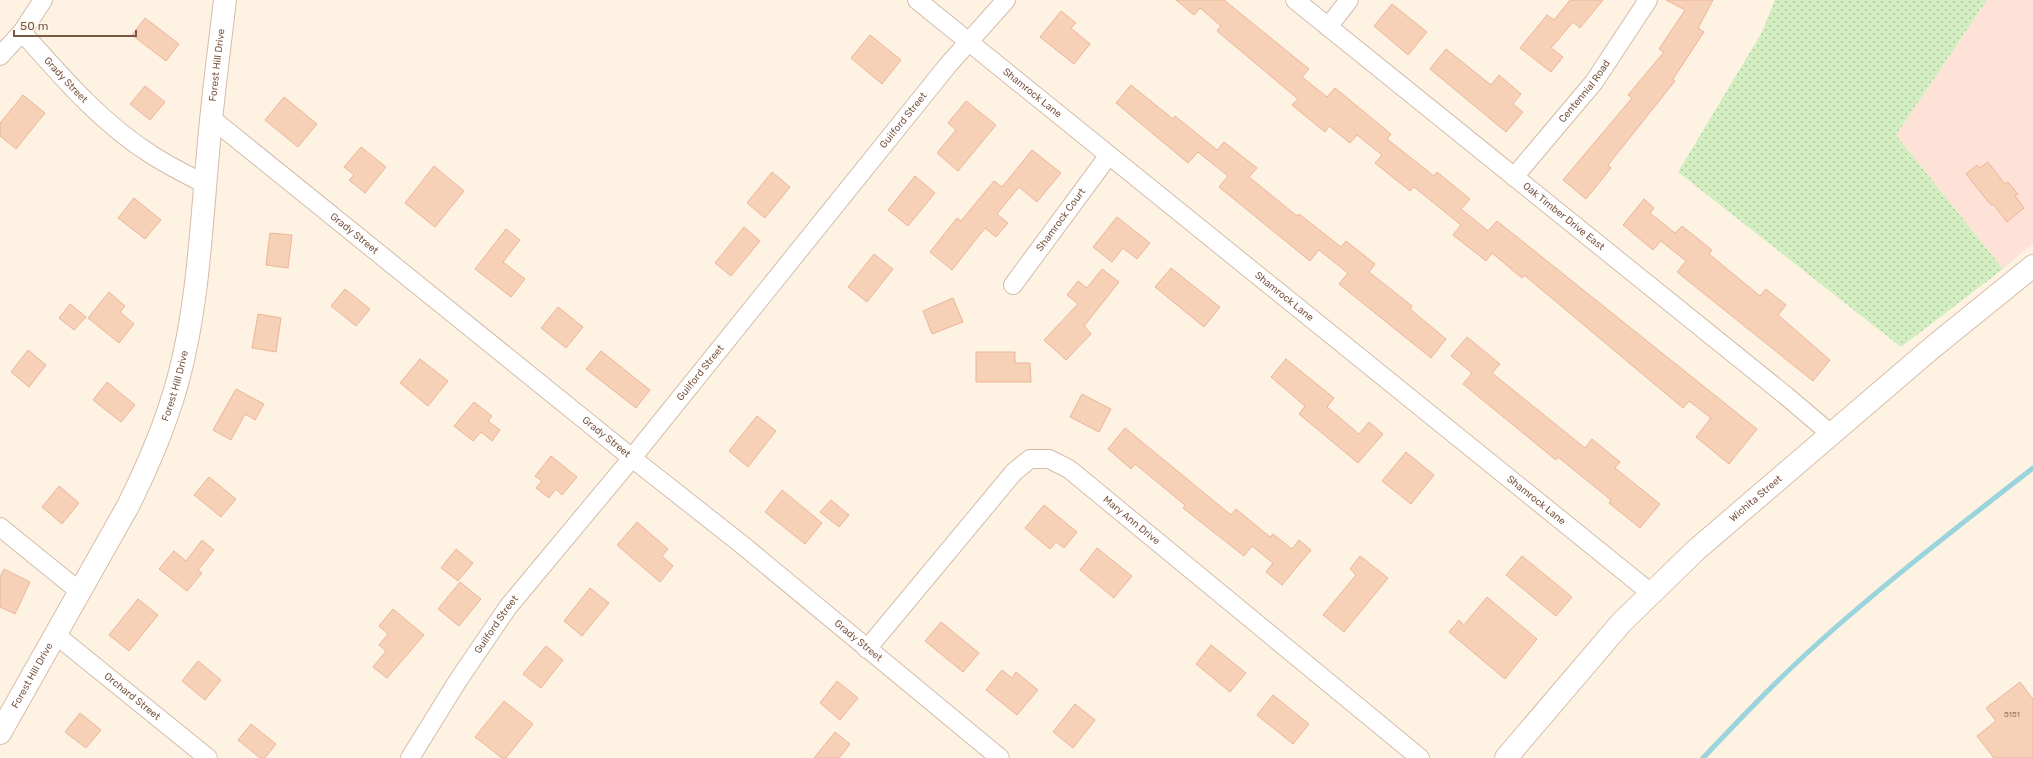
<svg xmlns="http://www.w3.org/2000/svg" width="2033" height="758" viewBox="0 0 2033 758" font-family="Rubik,sans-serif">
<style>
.commercial{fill:#ffe2d7}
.grass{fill:url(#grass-dots)}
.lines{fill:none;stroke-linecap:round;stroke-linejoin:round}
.stream{stroke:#9bd4dd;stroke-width:5}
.building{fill:#f7d0b8;stroke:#ebb597}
.street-casing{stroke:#d4bcab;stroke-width:20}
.secondary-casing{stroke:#d7bca8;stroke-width:24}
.street{stroke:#fff;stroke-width:18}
.secondary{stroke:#fff;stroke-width:22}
.labels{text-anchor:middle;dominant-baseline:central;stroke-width:3;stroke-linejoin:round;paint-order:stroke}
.number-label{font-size:8px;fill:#997662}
.street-label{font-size:10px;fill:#7a5846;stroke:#fff7ec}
</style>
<defs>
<pattern id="grass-dots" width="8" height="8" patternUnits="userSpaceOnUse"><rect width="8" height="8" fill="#d3eec0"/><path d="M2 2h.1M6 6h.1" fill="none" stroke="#b0c49e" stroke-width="1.8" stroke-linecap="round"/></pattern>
</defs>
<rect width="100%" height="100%" fill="#fef3e3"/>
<!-- commercial -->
<path class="commercial" d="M1987,0h46v243l-30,26 -107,-134z"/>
<!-- grass -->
<path class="grass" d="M1775,0h212l-91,135 107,134 -102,78 -223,-175 83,-138z"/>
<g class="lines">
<!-- stream -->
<path class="stream" d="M1703,758c37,-39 74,-78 114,-114 69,-62 143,-119 216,-176"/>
</g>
<!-- building -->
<path class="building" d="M1176,0h48l85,69 -7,8 25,20 8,-9 56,46 -4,5 47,37 3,-4 33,27 -9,10 27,22 9,-10 260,208 -28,35 -33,-27 15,-19 -22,-17 -6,7 -159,-133 -2,3 -30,-25 -6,8 -33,-26 8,-10 -47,-38 -4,4 -35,-28 7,-8 -25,-20 -7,8 -21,-17 -4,6 -33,-27 6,-6 -81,-68 4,-5 -21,-18 -6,7z
M1570,0h33l-23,28 -7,-6 -22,26 12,9 -12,15 -31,-24 27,-33 7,5z
M1666,0h47l-15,28 6,4 -31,47 2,2 -67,84 3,3 -25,31 -23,-19 69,-82 -4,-3 36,-43 -5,-3 26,-39z
M1392,4l35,28 -19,23 -34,-29z
M1061,11l15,12 -5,5 19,16 -16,20 -34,-27z
M145,18l34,26 -13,17 -34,-26z
M870,35l31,25 -19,24 -31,-26z
M1446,49l45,36 8,-10 22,19 -8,10 10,8 -17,20 -76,-63z
M1131,85l42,34 2,-3 42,34 7,-8 33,26 -8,9 48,39 2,-2 42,33 5,-6 29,23 -6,8 43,34 -2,3 36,30 -15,19 -92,-74 9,-11 -29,-23 -9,11 -91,-74 9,-11 -30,-24 -10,11 -72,-60z
M145,86l20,16 -15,18 -20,-16z
M23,95l22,18 -29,36 -16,-13v-13z
M284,97l33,27 -19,23 -33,-27z
M966,101l30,24 -38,46 -21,-18 19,-23 -8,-7z
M361,147l25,20 -21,26 -16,-13 5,-5 -10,-8z
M1032,150l29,23 -24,29 -18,-15 -22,27 11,9 -12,14 -11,-9 -33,42 -22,-18 27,-34 4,3 33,-40 8,6z
M1988,162l17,22 3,-2 10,12 -3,2 9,12 -17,14 -14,-18 -2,1 -25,-31 11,-9 3,3z
M434,166l30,25 -29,36 -30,-24z
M772,172l18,15 -25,31 -18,-15z
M915,176l20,17 -27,33 -20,-16z
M134,198l27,22 -16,19 -27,-21z
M1644,199l10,9 -4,5 25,20 7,-7 30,24 -3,4 51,42 6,-7 20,16 -8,10 52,45 -17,21 -136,-109 9,-11 -25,-20 -8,9 -30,-25z
M1117,217l33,26 -13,16 -14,-11 -11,14 -19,-15z
M744,227l16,14 -29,35 -16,-13z
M506,229l14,11 -17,22 22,17 -14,18 -36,-28z
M270,233l22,2 -4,33 -22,-3z
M874,254l19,15 -26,33 -19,-15z
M1171,268l49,39 -16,20 -49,-40z
M1102,269l17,13 -35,44 7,8 -25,26 -22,-20 34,-36 -11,-9 11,-14 9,7z
M345,289l25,20 -14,17 -25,-20z
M109,292l16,14 -5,6 14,12 -15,19 -31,-25z
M953,298l10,24 -31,12 -9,-23z
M70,304l16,13 -12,13 -15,-12z
M558,307l25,20 -17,21 -25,-20z
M258,314l23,4 -5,34 -24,-4z
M1467,337l33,27 -8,9 93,75 7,-9 28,23 -5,6 45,36 -20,24 -31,-25 2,-3 -53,-43 -2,3 -93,-76 9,-11 -21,-17z
M28,350l18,15 -17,22 -18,-15z
M601,351l49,39 -14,18 -50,-39z
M976,352h39v11h15l1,19h-55z
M420,359l28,22 -20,25 -28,-23z
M1286,359l48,39 -7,9 32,27 10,-12 14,12 -25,29 -59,-49 6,-8 -34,-29z
M107,382l28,23 -14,17 -28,-22z
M236,389l28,15 -9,16 -10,-6 -14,26 -18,-10z
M1082,394l29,15 -12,23 -29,-15z
M474,402l18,14 -4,5 12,9 -8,11 -11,-9 -8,9 -19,-15z
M757,416l19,15 -28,36 -19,-16z
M1125,428l106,87 5,-6 34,28 3,-3 19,15 7,-9 12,10 -29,35 -16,-13 7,-9 -21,-17 -8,10 -61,-48 2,-3 -50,-41 -4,5 -23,-20z
M1406,452l28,23 -23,29 -29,-23z
M551,456l26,21 -15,18 -6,-6 -7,9 -13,-10 6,-7 -7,-5z
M209,477l27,22 -15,18 -27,-22z
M59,486l20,17 -17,21 -20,-17z
M782,490l40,33 -17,21 -40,-32z
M831,500l18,15 -10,12 -19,-15z
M1044,505l33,27 -13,16 -8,-6 -6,7 -25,-21z
M637,522l31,27 -6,7 11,10 -13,16 -43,-37z
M202,540l12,10 -16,20 4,3 -15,18 -28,-22 15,-18 12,10z
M1097,548l35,28 -18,22 -34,-28z
M456,549l17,14 -15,18 -17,-13z
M1360,556l28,22 -44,54 -21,-17 33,-40 -6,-6z
M1522,556l50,41 -16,19 -50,-41z
M4,569l26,13 -15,32 -15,-7v-30z
M460,582l21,17 -22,27 -21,-17z
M590,588l19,15 -27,33 -18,-15z
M1487,597l50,42 -32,40 -56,-47 10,-12 5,5z
M138,599l20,16 -29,36 -20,-16z
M393,609l31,26 -37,43 -14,-11 13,-16 -7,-6 9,-11 -9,-8z
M941,622l38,31 -16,19 -38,-31z
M1211,645l35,28 -16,19 -34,-28z
M546,646l17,14 -22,28 -18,-14z
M198,661l23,19 -16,20 -23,-19z
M1002,670l10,8 4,-6 22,18 -21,25 -31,-25z
M837,681l21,17 -18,22 -20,-17z
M2020,682l13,17v59h-39l-17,-22 19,-15 -10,-13z
M1273,695l36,29 -16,20 -36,-29z
M504,701l29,23 -27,34h-4l-27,-21z
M1075,704l20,16 -22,28 -20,-16z
M80,713l21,17 -15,18 -21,-16z
M251,724l25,20 -11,14h-5l-22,-18z
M835,732l15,12 -11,14h-25z"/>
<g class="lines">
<!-- street casing -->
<g class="street-casing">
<g id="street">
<path id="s1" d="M917,0l734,593"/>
<path id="s2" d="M1295,0l490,395 46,39"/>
<path d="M1328,27l21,-27"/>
<path id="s3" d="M22,32c39,44 79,91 130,123 17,11 35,20 53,29"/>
<path d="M0,56l22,-24 21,-32"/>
<path id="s4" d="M211,118l421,340 108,85 260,215"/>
<path id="s5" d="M1514,177l80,-95 54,-82"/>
<path id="s6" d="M1013,285l96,-130"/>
<path d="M0,527l79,64"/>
<path id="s7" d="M56,635l152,123"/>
<path id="s8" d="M867,649l147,-177 16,-13h19l20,10 351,289"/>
<path id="s9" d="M410,758l47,-76 51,-75 124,-149 316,-393 58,-65"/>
</g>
</g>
<!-- secondary casing -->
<g class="secondary-casing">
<g id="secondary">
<path id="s10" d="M0,733l128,-227c20,-40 38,-82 50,-126 20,-74 23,-151 30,-227 4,-51 11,-102 17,-153"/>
<path id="s11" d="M1506,758l115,-135 75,-73 237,-203 100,-81"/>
</g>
</g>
<!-- street -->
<use href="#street" class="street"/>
<!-- secondary -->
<use href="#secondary" class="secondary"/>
</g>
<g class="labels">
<!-- number labels -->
<g class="number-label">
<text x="2012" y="714">5151</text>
</g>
<!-- street labels -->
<g class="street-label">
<text stroke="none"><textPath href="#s10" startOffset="714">Forest Hill Drive</textPath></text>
<text stroke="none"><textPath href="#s3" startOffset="65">Grady Street</textPath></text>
<text stroke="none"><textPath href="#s5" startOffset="111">Centennial Road</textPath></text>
<text stroke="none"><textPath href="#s1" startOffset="148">Shamrock Lane</textPath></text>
<text stroke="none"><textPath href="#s9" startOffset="807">Guilford Street</textPath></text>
<text stroke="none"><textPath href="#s2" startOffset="345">Oak Timber Drive East</textPath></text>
<text stroke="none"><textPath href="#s6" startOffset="81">Shamrock Court</textPath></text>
<text stroke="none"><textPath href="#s4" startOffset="184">Grady Street</textPath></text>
<text stroke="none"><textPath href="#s1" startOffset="472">Shamrock Lane</textPath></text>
<text stroke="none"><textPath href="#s9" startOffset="483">Guilford Street</textPath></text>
<text stroke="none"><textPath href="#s10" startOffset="390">Forest Hill Drive</textPath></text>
<text stroke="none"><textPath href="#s4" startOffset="508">Grady Street</textPath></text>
<text stroke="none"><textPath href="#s11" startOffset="361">Wichita Street</textPath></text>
<text stroke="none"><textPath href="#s1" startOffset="796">Shamrock Lane</textPath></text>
<text stroke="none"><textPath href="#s8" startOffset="373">Mary Ann Drive</textPath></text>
<text stroke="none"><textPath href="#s9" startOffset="159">Guilford Street</textPath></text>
<text stroke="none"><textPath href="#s4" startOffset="832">Grady Street</textPath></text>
<text stroke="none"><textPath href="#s10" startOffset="66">Forest Hill Drive</textPath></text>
<text stroke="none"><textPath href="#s7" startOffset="98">Orchard Street</textPath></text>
</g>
</g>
<!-- scale -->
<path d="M14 30v6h122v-6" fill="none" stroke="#7a5846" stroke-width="2"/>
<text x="20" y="30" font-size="12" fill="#7a5846" stroke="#fff7ec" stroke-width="3" paint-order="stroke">50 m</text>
</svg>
